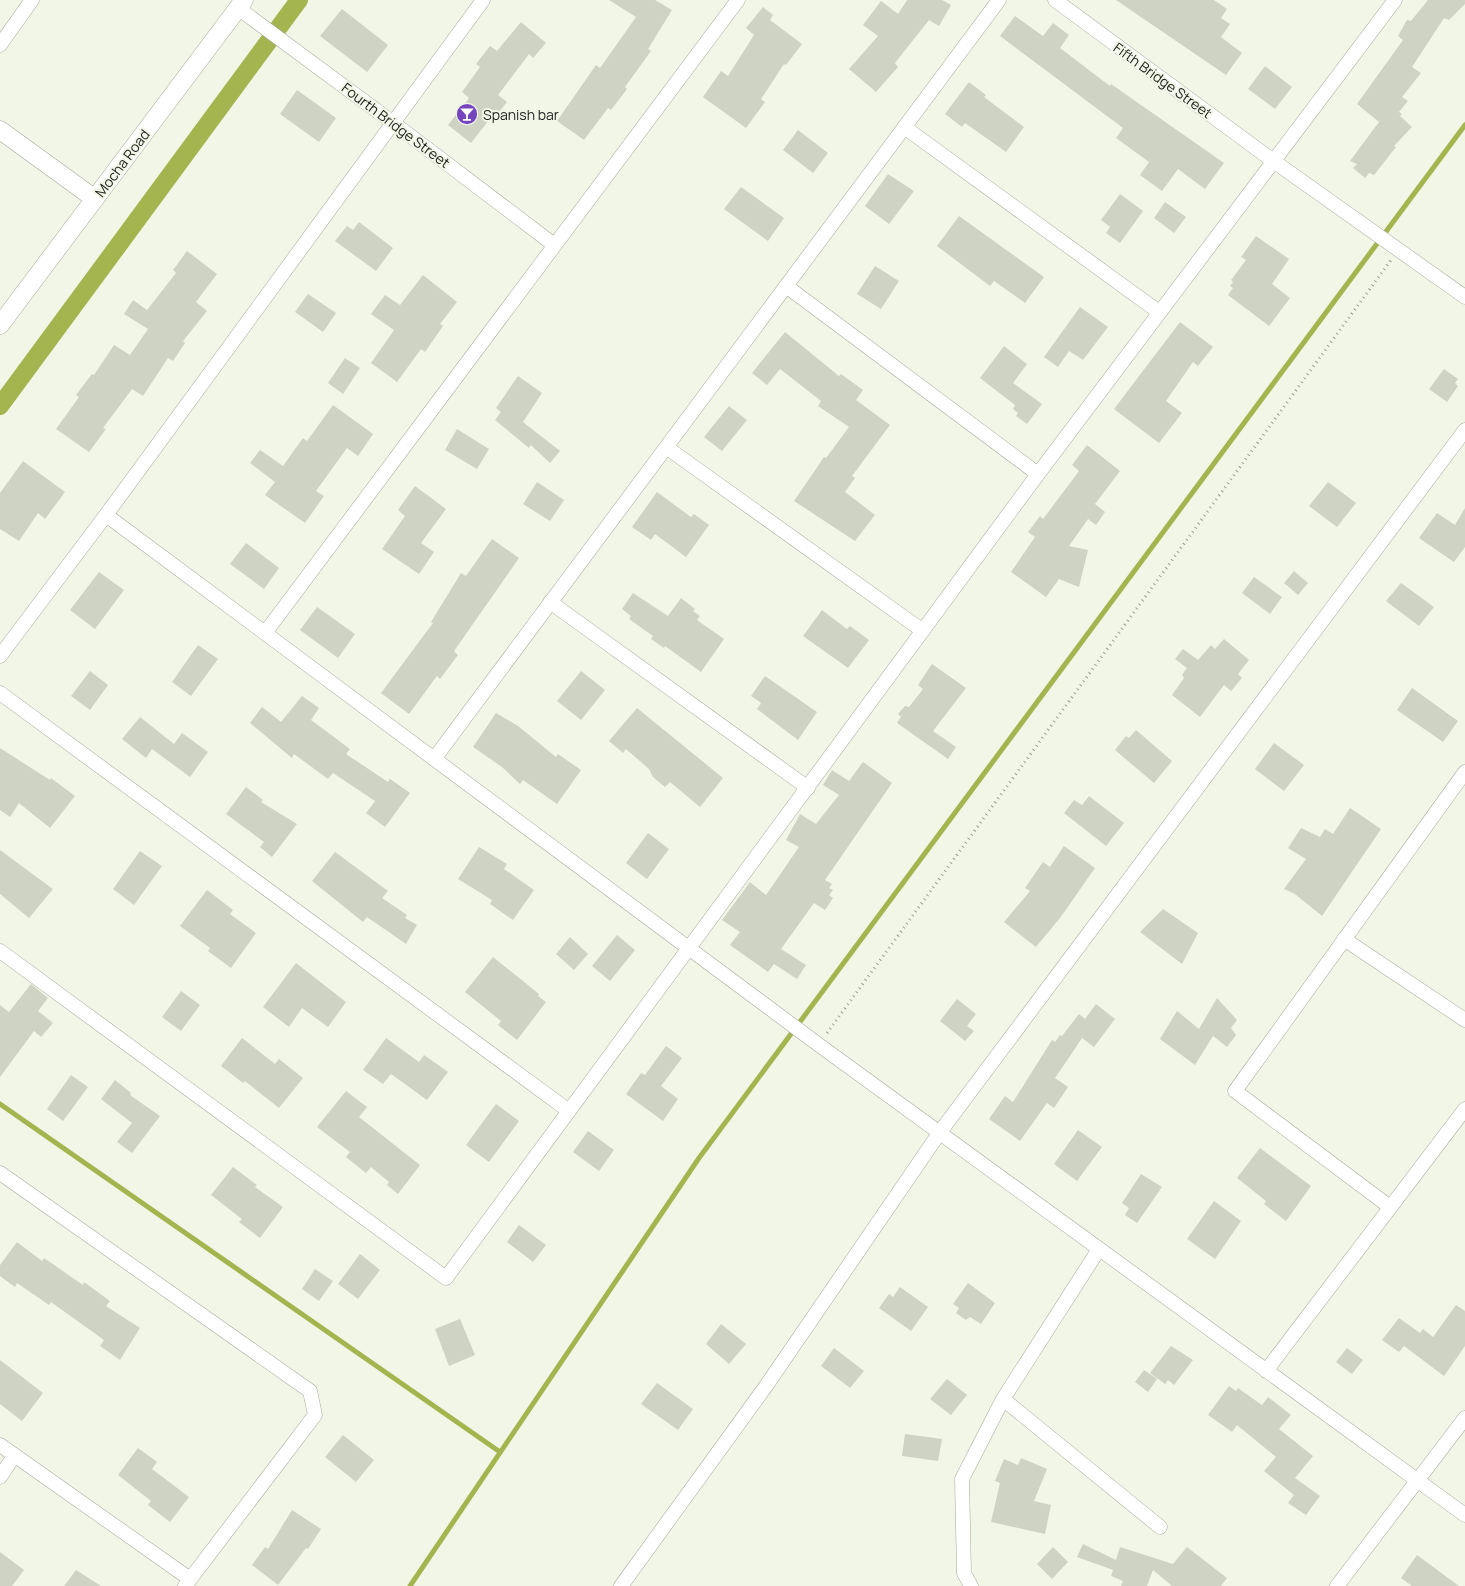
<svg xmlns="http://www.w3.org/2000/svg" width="1465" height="1586" viewBox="0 0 1465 1586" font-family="Manrope,sans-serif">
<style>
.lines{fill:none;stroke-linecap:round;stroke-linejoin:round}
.stream{stroke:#a4b550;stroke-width:5}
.canal{stroke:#a4b550;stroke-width:18}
.building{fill:#cfd3c4}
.minor-casing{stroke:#a5a89a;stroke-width:15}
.tertiary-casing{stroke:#a5a89a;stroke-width:19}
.path{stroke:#9c9f94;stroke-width:3;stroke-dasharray:1 4;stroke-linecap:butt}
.minor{stroke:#fff;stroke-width:14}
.tertiary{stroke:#fff;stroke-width:18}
.labels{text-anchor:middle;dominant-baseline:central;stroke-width:4;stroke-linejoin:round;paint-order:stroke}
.street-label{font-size:14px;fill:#23241f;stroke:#f2f6e7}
.poi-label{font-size:14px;fill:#23241f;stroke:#f2f6e7;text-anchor:start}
</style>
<rect width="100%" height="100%" fill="#f2f6e7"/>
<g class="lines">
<!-- stream -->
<path class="stream" d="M0,1104l500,348
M410,1586l289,-428 766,-1033"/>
<!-- canal -->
<path class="canal" d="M0,406l299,-406"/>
</g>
<!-- building -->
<path class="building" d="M609,0h46l17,10 -24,39 3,2 -26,36 2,2 -16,21 -3,-2 -24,32 -27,-19 39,-56 4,3 36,-51z
M907,0h35l9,5 -12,21 -10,-6 -34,43 3,4 -22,25 -27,-23 29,-33 -15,-11 18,-24 17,13z
M1116,0h98l13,9 -6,9 9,6 -9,13 21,16 -16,22z
M1428,0h37v4l-16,16 -5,-2 -32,49 9,6 -19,24 6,4 -9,11 3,2 -2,2 12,11 -18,19 2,1 -22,28 -5,-2 -4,5 -12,-10 4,-4 -7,-3 29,-39 -22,-18 46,-64 -5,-4 9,-16 4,1z
M763,7l10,8 -3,5 32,24 -16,21 -2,-1 -23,35 4,3 -19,26 -43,-31 18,-26 7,5 26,-41 -8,-7z
M342,9l46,36 -21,27 -47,-36z
M1015,16l28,20 10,-13 16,12 -9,13 50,38 1,-2 113,79 -19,26 -27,-20 -16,22 -22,-16 9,-13 -33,-24 7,-10 -123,-92z
M521,22l25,21 -13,15 -4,-4 -31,41 9,7 -12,15 -2,-2 -22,28 -23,-18 21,-27 -7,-6 18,-25 -4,-3 14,-18 7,5z
M1265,66l27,21 -17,22 -27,-20z
M969,82l17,13 -2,2 40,30 -18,25 -41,-29 -3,4 -17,-13z
M297,90l39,28 -17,24 -39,-28z
M798,130l30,23 -15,20 -30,-23z
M888,174l26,17 -25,33 -24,-18z
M741,187l43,31 -16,23 -44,-32z
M1120,194l23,17 -23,32 -14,-10 4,-6 -9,-7z
M1165,202l21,15 -12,16 -20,-15z
M959,216l85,61 -19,26 -31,-22 -4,5 -53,-40z
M359,222l34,26 -17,23 -41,-30 12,-15 6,4z
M1256,236l33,23 -17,25 18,14 -21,28 -41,-31 5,-7 -3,-2 3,-4 -2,-2 15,-20 -5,-3z
M187,251l30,23 -21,28 11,9 -24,30 2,2 -12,18 -5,-3 -25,38 -11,-7 -29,39 3,1 -17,23 -33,-23 23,-32 -3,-2 16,-21 2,1 20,-30 16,10 18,-26 -24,-15 9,-14 14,10 29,-37 -3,-3z
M875,266l24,15 -18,28 -24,-15z
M423,275l34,27 -17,22 3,2 -18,26 -4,-3 -24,33 -26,-19 23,-33 -23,-16 14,-19 15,10z
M308,294l28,19 -13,19 -28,-20z
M1080,307l28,20 -25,33 -14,-9 -11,16 -14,-10z
M1180,322l33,25 -15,19 -5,-4 -27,39 16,12 -23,30 -45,-34z
M785,332l54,44 2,-2 22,16 -7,10 34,25 -38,51 3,2 -10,14 30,23 -20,26 -61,-40 30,-44 2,1 23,-31 -31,-21 3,-5 -41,-32 -13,16 -15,-12z
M1004,346l23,18 -14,19 29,21 -15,20 -11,-8 2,-3 -5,-4 2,-4 -35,-27z
M345,358l15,10 -17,26 -15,-11z
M1444,369l14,10 -3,4 3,3 -11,16 -18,-13z
M518,376l24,17 -19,29 37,29 -10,12 -19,-18 -2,3 -34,-28 6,-8 -5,-4z
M333,405l40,29 -15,22 -11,-8 -31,43 8,5 -19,27 -40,-28 10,-13 -25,-19 10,-13 23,16 20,-28 4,3z
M729,406l18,14 -25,31 -18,-14z
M457,429l32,20 -12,20 -32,-19z
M1087,445l33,26 -25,33 10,8 -9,13 -8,-6 -19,27 19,4 -9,37 -20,-8 -13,18 -35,-25 24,-35 -7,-5 12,-16 3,3 36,-48 -7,-6z
M23,461l42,31 -20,27 -7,-6 -19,28 -19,-12v-36z
M537,482l27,18 -14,21 -27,-17z
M1328,482l28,21 -19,24 -28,-21z
M415,486l31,23 -25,34 13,9 -15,22 -37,-25 23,-33 -7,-6z
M657,492l34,25 3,-3 15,11 -23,32 -31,-23 -4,6 -19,-13z
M1465,508v39l-11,15 -35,-24 18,-25 18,12z
M492,539l27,19 -65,93 4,4 -18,24 -3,-3 -28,38 -28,-21 52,-70 -2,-1 30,-49 5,3z
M246,543l33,25 -15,21 -34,-25z
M1294,571l14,12 -10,12 -14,-12z
M99,572l25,18 -29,39 -25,-19z
M1254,577l28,20 -12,17 -28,-21z
M1401,583l33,24 -15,19 -33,-25z
M633,593l35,23 13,-18 14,11 -2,2 7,5 -3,4 27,19 -23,33 -36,-26 -1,2 -13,-9 2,-3 -24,-17 2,-3 -9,-7z
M317,607l38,27 -17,24 -38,-28z
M822,610l25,19 3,-3 19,14 -21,28 -45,-32z
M1224,639l25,21 -11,14 4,4 -11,13 -7,-6 -24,32 -28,-22 12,-17 -2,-3 5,-7 -12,-9 8,-10 15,11 13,-15 4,4z
M198,645l20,14 -27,37 -19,-14z
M932,664l34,24 -33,43 23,16 -8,12 -51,-36 4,-6 -3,-3 7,-8 4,1 14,-18 -5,-4z
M90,671l18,14 -18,25 -19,-14z
M581,671l24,19 -24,30 -24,-19z
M765,676l52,36 -19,28 -41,-31 4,-6 -10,-7z
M1412,688l46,33 -15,21 -46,-32z
M302,696l17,12 -8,12 39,29 -4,5 42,28 2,-3 20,14 -25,34 -19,-14 9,-12 -42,-28 -5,6 -34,-25 -2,4 -42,-35 12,-16 19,15z
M637,708l86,70 -23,29 -30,-25 -5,5 -12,-10 -4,-8 -23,-20 -3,4 -14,-12z
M496,713l22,13 38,31 2,-3 23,16 -24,34 -34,-24 -3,4 -18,-17 -29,-20z
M140,717l34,27 8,-11 26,19 -18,25 -38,-28 -6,9 -24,-19z
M1136,730l36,31 -18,22 -39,-33 11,-14 3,2z
M1274,743l30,22 -20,26 -29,-22z
M0,748l50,32 1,-2 24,18 -25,32 -31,-25 -9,14 -10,-7z
M863,762l29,21 -67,97 7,4 -3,4 4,2 -4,5 4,3 -8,12 -11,-7 -33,46 25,16 -9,14 -23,-15 -6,8 -38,-27 10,-13 -18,-12 28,-38 16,13 33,-48 -13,-7 14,-26 16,10 23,-29 -16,-10 9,-15 17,11z
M246,787l17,13 -2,2 36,22 -25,33 -12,-10 4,-5 -38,-28z
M1089,796l35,27 -18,23 -42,-33 10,-13 8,5z
M1350,808l31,21 -59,87 -27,-22 -11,-5 22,-30 -18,-11 13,-20 19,9 5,-8 8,5z
M648,833l21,16 -22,30 -21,-16z
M1064,846l31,22 -35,50 -24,29 -32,-25 26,-31 -5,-3 18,-26 7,5z
M479,847l28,17 -3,5 30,21 -21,30 -23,-16 2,-4 -34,-21z
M0,850l53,39 -24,29 -29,-24z
M140,851l22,15 -28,39 -21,-16z
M335,852l53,39 -6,7 25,17 -2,3 12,7 -11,19 -39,-27 -4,5 -51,-41z
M207,890l26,20 -3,4 26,19 -25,35 -23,-17 2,-3 -30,-22z
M1163,909l35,24 -16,31 -42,-32z
M617,935l18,15 -25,31 -18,-15z
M570,937l18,17 -14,16 -18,-16z
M493,957l46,37 -1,2 8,6 -29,38 -19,-15 3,-4 -36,-29z
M296,963l50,39 -18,25 -26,-19 -13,19 -26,-20z
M31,984l17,14 -10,13 15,12 -12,14 -7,-6 -34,46v-72l9,7z
M181,991l19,14 -19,26 -19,-14z
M1217,998l20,22 -6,8 5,7 -9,12 -14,-11 -18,29 -35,-26 17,-28 22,18z
M957,999l19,15 -9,12 7,5 -9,10 -25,-20z
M1096,1004l19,15 -21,28 -12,-9 -12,18 -15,22 13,9 -14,21 -7,-5 -27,38 -31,-22 16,-23 8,6 39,-62 3,2 5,-7 2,1 17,-22 6,5z
M242,1038l33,26 4,-5 24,19 -24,30 -34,-27 -2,2 -22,-17z
M386,1038l33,24 5,-7 24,17 -21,28 -36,-26 -8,10 -20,-14z
M666,1046l16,12 -21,28 17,13 -15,22 -37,-27 15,-21 4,2z
M71,1075l17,12 -25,34 -16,-12z
M115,1080l16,13 -1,2 30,21 -28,37 -15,-11 15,-19 -31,-24z
M346,1091l21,16 -8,10 61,48 -22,29 -11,-9 2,-3 -18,-15 -5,6 -20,-16 4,-5 -33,-25z
M496,1104l23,17 -30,41 -23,-17z
M1078,1130l24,17 -25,34 -23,-17z
M588,1131l26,19 -15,21 -26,-19z
M1260,1148l51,38 -25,35 -22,-17 2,-3 -29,-23z
M233,1167l24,18 -2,2 28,20 -23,31 -21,-16 3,-3 -31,-24z
M1141,1174l21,13 -25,36 -12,-8 4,-7 -7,-5z
M1214,1201l27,20 -26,38 -28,-20z
M519,1225l27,20 -13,17 -26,-20z
M17,1242l25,19 2,-3 39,27 1,-3 26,19 -4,5 34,22 -20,32 -20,-14 4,-6 -53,-38 -2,3 -32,-22 -2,4 -15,-11v-11z
M360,1254l20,16 -22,29 -20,-15z
M315,1269l18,12 -14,20 -17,-12z
M968,1283l27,20 -14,21 -11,-7 -4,3 -10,-7 3,-5 -6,-4z
M900,1287l28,20 -17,24 -32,-23 10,-14 4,3z
M1456,1305l9,6v35l-21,30 -40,-30 -5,6 -17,-12 17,-22 21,15 3,-4 10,8z
M460,1319l15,36 -26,11 -14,-37z
M721,1324l25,20 -17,20 -23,-20z
M1171,1346l22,14 -19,25 -6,-5 -3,4 -15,-11z
M834,1348l30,23 -14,17 -29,-22z
M1347,1348l16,12 -11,14 -16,-12z
M0,1360l43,33 -21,28 -22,-17z
M1144,1370l13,9 -9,13 -13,-10z
M947,1379l20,16 -16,20 -21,-16z
M657,1383l36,26 -15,21 -37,-26z
M1229,1386l7,5 2,-3 24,17 6,-8 23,18 -12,14 34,27 -18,22 25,18 -14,19 -18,-12 6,-8 -30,-24 12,-14 -39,-32 -5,7 -24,-17z
M905,1434l37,5 -4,22 -36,-5z
M343,1435l31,25 -18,22 -31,-25z
M138,1448l19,14 -5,7 37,28 -19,25 -22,-17 3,-4 -33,-26z
M1021,1458l26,11 -13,32 17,4 -6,29 -54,-12 9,-39 -5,-2 9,-22 14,6z
M292,1510l29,19 -13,20 -2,-1 -28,37 -26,-20 13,-18 3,2z
M1083,1544l33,16 4,-13 53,17 14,-17 40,31 -6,8h-49l-19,-16 -6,16h-26l2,-5 -12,-5 2,-6 -36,-13z
M1053,1547l15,15 -16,17 -15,-15z
M0,1552l24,18 -12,16h-12z
M1417,1555l42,31h-47l-11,-8z
M76,1570l25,16h-37z"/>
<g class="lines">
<!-- minor casing -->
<g class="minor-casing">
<path id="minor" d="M1055,0l217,160 193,137
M238,8l154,114 161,122
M0,45l32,-45
M904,127l255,185
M786,286l252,188
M666,447l257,184
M106,515l713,530 646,470
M550,602l258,186
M265,633l473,-633
M0,656l106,-141 377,-515
M0,693l569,418
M434,759l565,-759
M1344,939l121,81
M0,951l446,327 592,-804 357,-474
M0,1173l310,218 5,24 -130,171
M1390,1207l-155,-116 230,-319
M1266,1371l199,-262
M1003,1399l157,128
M0,1445l190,134
M0,1477l14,-21
M621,1586l145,-200 174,-254 525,-702
M971,1586l-7,-13 -2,-94 41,-80 96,-150
M1337,1586l128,-168"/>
</g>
<!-- tertiary casing -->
<g class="tertiary-casing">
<path id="tertiary" d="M0,130l95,69
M0,325l244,-325"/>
</g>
<!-- path -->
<path class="path" d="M827,1033l564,-773"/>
<!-- minor -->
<use href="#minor" class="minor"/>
<!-- tertiary -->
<use href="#tertiary" class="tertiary"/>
</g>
<!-- icons -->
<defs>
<g id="bar-disc" transform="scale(1.125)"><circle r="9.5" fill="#7445bc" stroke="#f2f6e7"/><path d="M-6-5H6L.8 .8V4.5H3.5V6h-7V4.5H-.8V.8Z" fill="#fff"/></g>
</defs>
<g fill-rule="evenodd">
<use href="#bar-disc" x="467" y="114"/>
</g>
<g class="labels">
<!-- street labels -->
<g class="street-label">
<text transform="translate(1163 80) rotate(36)">Fifth Bridge Street</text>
<text transform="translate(396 125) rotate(37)">Fourth Bridge Street</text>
<text transform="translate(122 163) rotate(-53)">Mocha Road</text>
</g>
<!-- poi labels -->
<g class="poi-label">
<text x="483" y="114">Spanish bar</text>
</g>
</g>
</svg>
